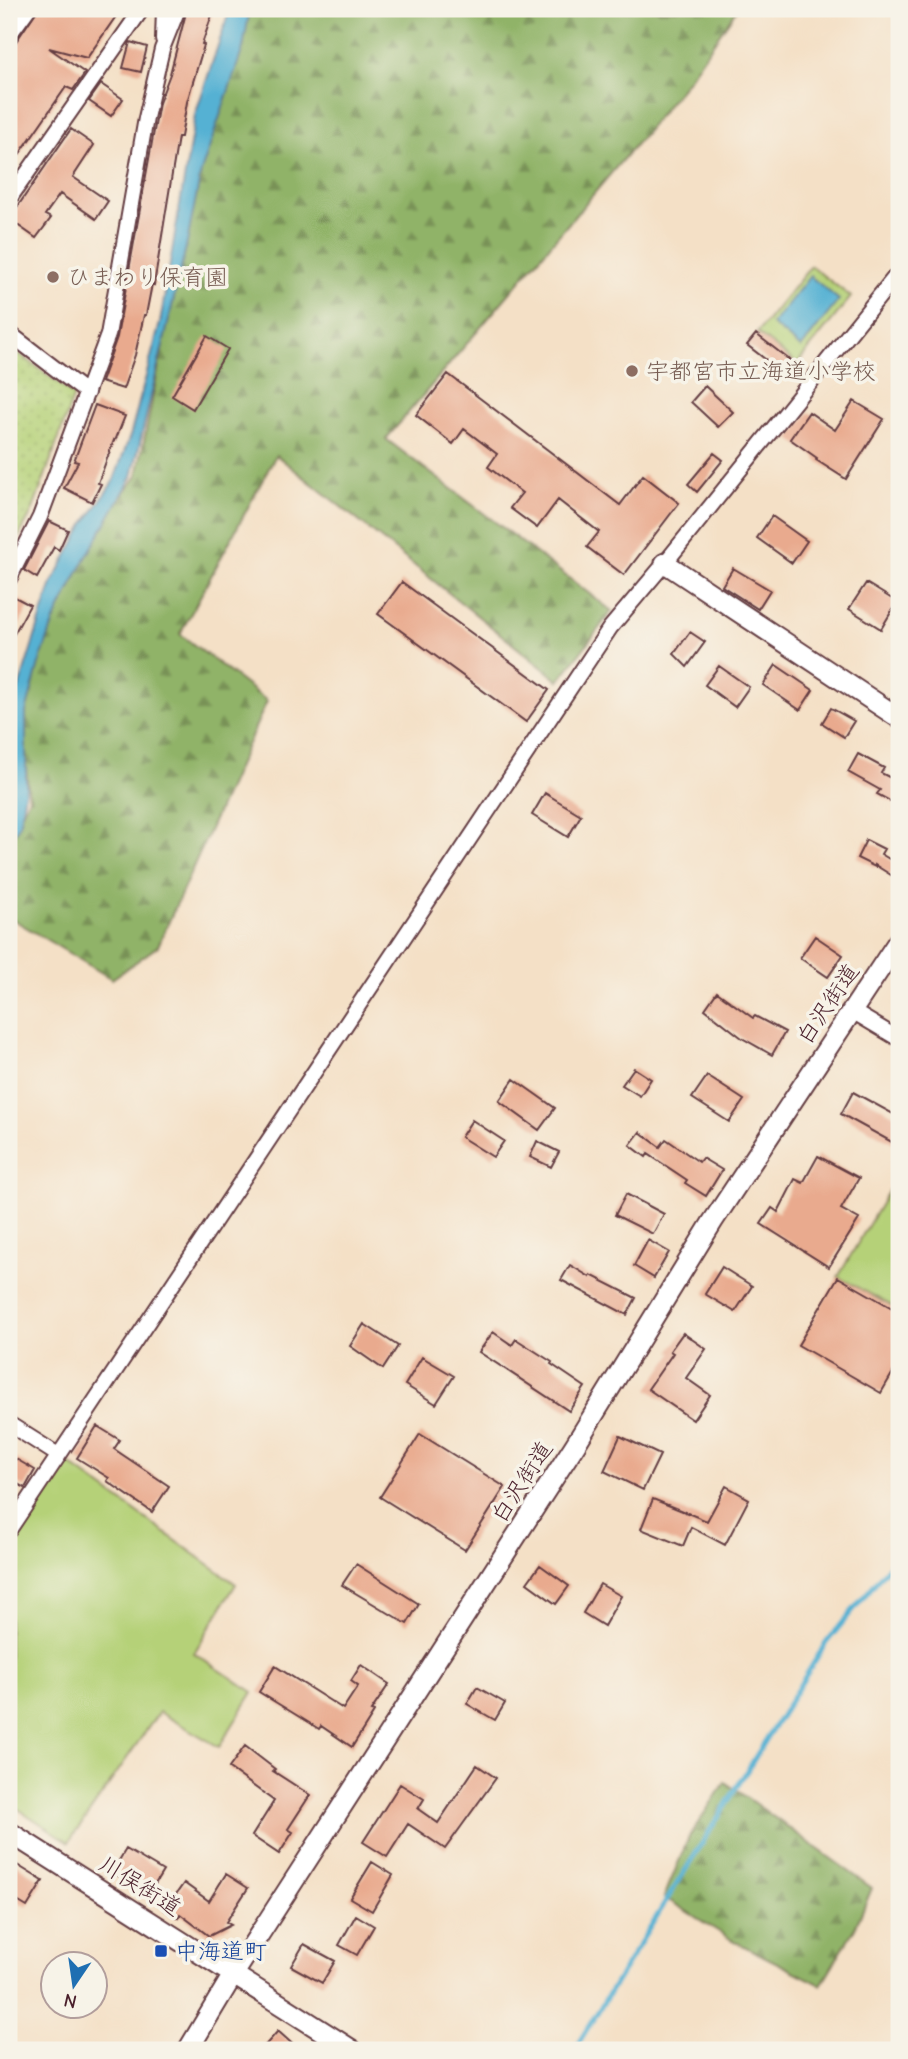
<svg xmlns="http://www.w3.org/2000/svg" width="908" height="2059" viewBox="0 0 908 2059" font-family="'Comic Neue','Klee One',sans-serif">
<style>
.grass{fill:#b5d178;stroke:#807852;stroke-width:2}
.forest{fill:url(#forest-firs);stroke:#6d694a;stroke-width:2}
.park{fill:url(#park-dots);stroke:#807852;stroke-width:2}
.water{fill:#55b1d3;stroke:#50687f;stroke-width:2}
.lines{fill:none;stroke-linecap:round;stroke-linejoin:round}
.stream{stroke:#55b1d3;stroke-width:5}
.building{fill:#e9aa8e}
.street-casing{stroke:#643c42;stroke-width:18}
.secondary-casing{stroke:#643c42;stroke-width:23}
.street{stroke:#fff;stroke-width:14}
.secondary{stroke:#fff;stroke-width:19}
.education-dot{fill:#8d6e63;stroke:#f7f3e8;stroke-width:2.5}
.transit-dot{fill:#1a4fb4;stroke:#f7f3e8;stroke-width:2.5}
.labels{text-anchor:middle;dominant-baseline:central;stroke-width:7;stroke-linejoin:round;paint-order:stroke}
.education-label{font-size:23px;fill:#785e54;stroke:#f7f3e8;text-anchor:start}
.street-label{font-size:23px;fill:#4a1f2b;stroke:#f7f3e8}
.transit-label{font-size:23px;fill:#164399;stroke:#f7f3e8;text-anchor:start}
</style>
<defs>
<pattern id="forest-firs" width="22" height="20" patternUnits="userSpaceOnUse" patternTransform="scale(1.75)"><rect width="22" height="20" fill="#90b368"/><path d="M5 1l3.5 6h-7zM16 11l3.5 6h-7z" fill="#789156"/></pattern>
<pattern id="park-dots" width="8" height="8" patternUnits="userSpaceOnUse" patternTransform="scale(1.75)"><rect width="8" height="8" fill="#b5d178"/><path d="M2 2h.1M6 6h.1" fill="none" stroke="#9db368" stroke-width="1.8" stroke-linecap="round"/></pattern>
</defs>
<rect width="100%" height="100%" fill="#f7f3e8"/>
<filter id="ink" filterUnits="userSpaceOnUse"><feTurbulence type="fractalNoise" baseFrequency=".0143" numOctaves="2"/><feDisplacementMap in="SourceGraphic" scale="14" xChannelSelector="R" yChannelSelector="G"/><feConvolveMatrix kernelMatrix="1 2 1 2 8 2 1 2 1" color-interpolation-filters="sRGB"/></filter>
<filter id="wash" filterUnits="userSpaceOnUse"><feTurbulence type="fractalNoise" baseFrequency=".00686" numOctaves="4" result="noise"/><feDisplacementMap in="SourceGraphic" scale="28" xChannelSelector="R" yChannelSelector="G"/><feGaussianBlur stdDeviation="1.57" result="paint"/><feColorMatrix in="noise" values="0 0 0 0 0 0 0 0 0 0 0 0 0 0 0 0 0 1.4 0 .05"/><feComposite in="paint" operator="in"/></filter>
<g filter="url(#wash)">
<rect width="100%" height="100%" fill="#f4e0c6"/>
<!-- grass -->
<path class="grass" d="M811,266l40,31 -54,67 -40,-31z
M899,1173v137l-61,-33z
M67,1462l169,122 -42,69 59,39 -34,55 -60,-35 -90,130 -60,-39v-251z"/>
<!-- forest -->
<path class="forest" d="M243,9h494l-50,72 -41,51 -260,307 226,172 -53,70 -283,-226 -96,179 87,67 -109,245 -46,33 -103,-62v-77l20,-42 -10,-100 59,-144 59,-78 60,-300z
M725,1782l147,106 -16,38 -35,59 -89,-45 -68,-43 25,-60z"/>
<!-- park -->
<path class="park" d="M9,346l65,49 -42,117 -23,43z"/>
<!-- water -->
<path class="water" d="M230,9h20l-7,39 -42,124 -14,71 -55,234 -50,88 -28,56 -15,43 -13,48v75l-7,39 -10,16v-123l43,-136 32,-58 30,-45 17,-47 29,-110 35,-208z
M810,276l29,24 -38,48 -29,-24z"/>
<g class="lines">
<!-- stream -->
<path class="stream" d="M574,2050l252,-407 73,-89"/>
</g>
<g id="blocks">
<!-- building -->
<path class="building" d="M38,9h83l-34,49 -38,-10 36,25 -12,17 -7,-3 -57,82v-117z
M187,9h27l-12,35 2,1 -17,57 -6,35h-3l-24,148 -2,-1 -6,31h-2l-9,40 -12,34 -22,-7 16,-45 42,-234 11,-29z
M130,42l17,5 -6,25 -18,-4z
M101,84l22,15 -12,17 -22,-15z
M71,129l23,16 -21,32 35,24 -12,18 -36,-25 -15,21 6,3 -15,20 -27,-19z
M756,334l40,31 -9,11 -40,-31z
M207,336l21,13 -35,60 -21,-13z
M448,374l172,131 23,-30 36,28 -55,72 -37,-28 12,-15 -41,-32 -21,28 -27,-20 12,-15 -34,-26 9,-13 -33,-25 -11,15 -37,-29z
M705,386l28,26 -15,15 -27,-25z
M854,401l30,18 -38,60 -30,-19 1,-2 -27,-19 19,-27 26,18z
M95,405l30,11 -10,25 -1,-1 -16,43 3,1 -9,18 -28,-14 14,-26 -4,-1z
M714,453l9,7 -26,32 -9,-8z
M772,516l35,25 -15,22 -35,-25z
M49,521l19,9 -9,20 -5,-3 -17,31 -13,-8z
M733,568l37,22 -12,19 -36,-23z
M402,582l147,108 -23,32 -148,-108z
M866,583l31,19 -16,27 -32,-20z
M9,594l21,11 -21,38z
M690,632l15,10 -18,25 -13,-13z
M776,665l37,25 -13,20 -37,-25z
M719,666l30,21 -14,20 -30,-22z
M831,708l23,13 -10,16 -22,-14z
M858,754l26,14 -3,5 18,9v24l-22,-12 3,-4 -32,-18z
M545,793l36,22 -13,22 -36,-22z
M866,840l18,9 -3,5 18,11v15l-24,-15v2l-18,-9z
M815,936l28,19 -15,22 -28,-19z
M717,992l36,26 2,-2 30,16 -13,23 -30,-17 -37,-29z
M634,1068l17,11 -11,17 -18,-11z
M707,1076l37,24 -15,22 -37,-24z
M514,1079l41,29 -16,22 -40,-29z
M853,1092l46,25v29l-58,-32z
M472,1120l32,21 -11,16 -32,-20z
M640,1132l20,15 6,-8 33,23 3,-4 20,12 -16,26 -21,-13 2,-3 -39,-26 -2,3 -16,-12z
M537,1141l22,11 -8,15 -21,-10z
M818,1156l41,22 -18,31 18,10 -30,48 -68,-43 11,-16 6,4 17,-33 8,4z
M626,1194l38,20 -11,20 -38,-19z
M648,1240l21,12 -15,26 -20,-12z
M570,1265l20,12 1,-2 45,23 -9,17 -66,-35z
M722,1267l30,19 -17,26 -30,-18z
M838,1277l61,35v50l-18,31 -83,-48z
M364,1324l34,22 -15,23 -33,-23z
M493,1332l19,13 4,-6 36,23 -1,2 34,23 -16,24 -90,-59z
M683,1333l23,16 -20,29 24,17 -17,25 -45,-31 25,-36 -3,-2z
M422,1357l32,19 -18,28 -31,-19z
M97,1426l23,14 -6,9 55,37 -17,26 -45,-31 2,-3 -32,-20z
M420,1434l85,53 -40,63 -85,-53z
M620,1436l40,19 -17,35 -39,-19z
M9,1455l26,15 -10,18 -16,-9z
M726,1486l23,13 -24,46 -34,-18 -8,19 -42,-17 12,-30 54,22z
M356,1564l63,40 -12,20 -65,-39z
M540,1565l29,21 -13,18 -29,-21z
M600,1584l21,12 -17,30 -21,-13z
M361,1665l28,19 -18,27 3,1 -22,35 -31,-21 -2,3 -60,-37 16,-26 68,43 15,-23 -7,-5z
M477,1687l28,16 -10,17 -28,-16z
M245,1746l30,23 -2,2 37,24 -22,34 5,3 -14,22 -27,-18 22,-35 -45,-33z
M477,1765l19,13 -51,71 -37,-25 -21,33 -24,-15 37,-58 24,15 -6,10 20,14z
M126,1849l37,22 -14,23 -37,-22z
M9,1860l34,21 -16,26 -18,-11z
M372,1862l21,13 -21,36 -22,-13z
M226,1874l22,14 -22,34 5,3 -22,11 -29,-22 -2,4 -13,-8 19,-27 25,18z
M356,1915l18,11 -17,29 -18,-10z
M304,1944l31,17 -13,22 -31,-17z
M278,2031l21,19h-38z"/>
</g>
</g>
<g filter="url(#ink)">
<use href="#blocks" fill-opacity="0" stroke="#643c42" stroke-width="2"/>
<g class="lines">
<!-- street casing -->
<g class="street-casing">
<path id="street" d="M9,35l19,-26
M163,39l1,-30
M9,199l133,-190
M9,333l78,60
M9,579l31,-62 68,-182 38,-217 16,-69 16,-40
M852,1011l47,28
M9,1424l49,31
M9,1530l601,-902 55,-65 234,-291"/>
</g>
<!-- secondary casing -->
<g class="secondary-casing">
<path id="secondary" d="M665,563l234,155
M9,1832l343,218
M188,2050l45,-75 342,-530 138,-224 186,-281"/>
</g>
<!-- street -->
<use href="#street" class="street"/>
<!-- secondary -->
<use href="#secondary" class="secondary"/>
</g>
</g>
<!-- markers -->
<g class="education-dot">
<circle cx="53" cy="277" r="7"/>
<circle cx="632" cy="371" r="7"/>
</g>
<rect class="transit-dot" x="154" y="1944" width="14" height="14" rx="3.5"/>
<g class="labels">
<!-- education labels -->
<g class="education-label">
<text x="67" y="277">ひまわり保育園</text>
<text x="646" y="371">宇都宮市立海道小学校</text>
</g>
<!-- street labels -->
<g class="street-label">
<text transform="translate(828 1004) rotate(-56)">白沢街道</text>
<text transform="translate(522 1482) rotate(-57)">白沢街道</text>
<text transform="translate(140 1886) rotate(32)">川俣街道</text>
</g>
<!-- transit labels -->
<g class="transit-label">
<text x="175" y="1951">中海道町</text>
</g>
</g>
<!-- margin -->
<rect width="908" height="2059" fill="none" stroke="#f7f3e8" stroke-width="35"/>
<!-- north arrow -->
<g transform="translate(74 1985) rotate(193)"><circle r="33" fill="#f7f3e8" stroke="#b29e9c" stroke-width="2"/>
<path d="M0-5L12 26L0 18L-12 26Z" fill="#1f6fb2"/>
<text y="-10" font-size="19" font-weight="bold" text-anchor="middle" fill="#4a1f2b">N</text>
</g>
</svg>
